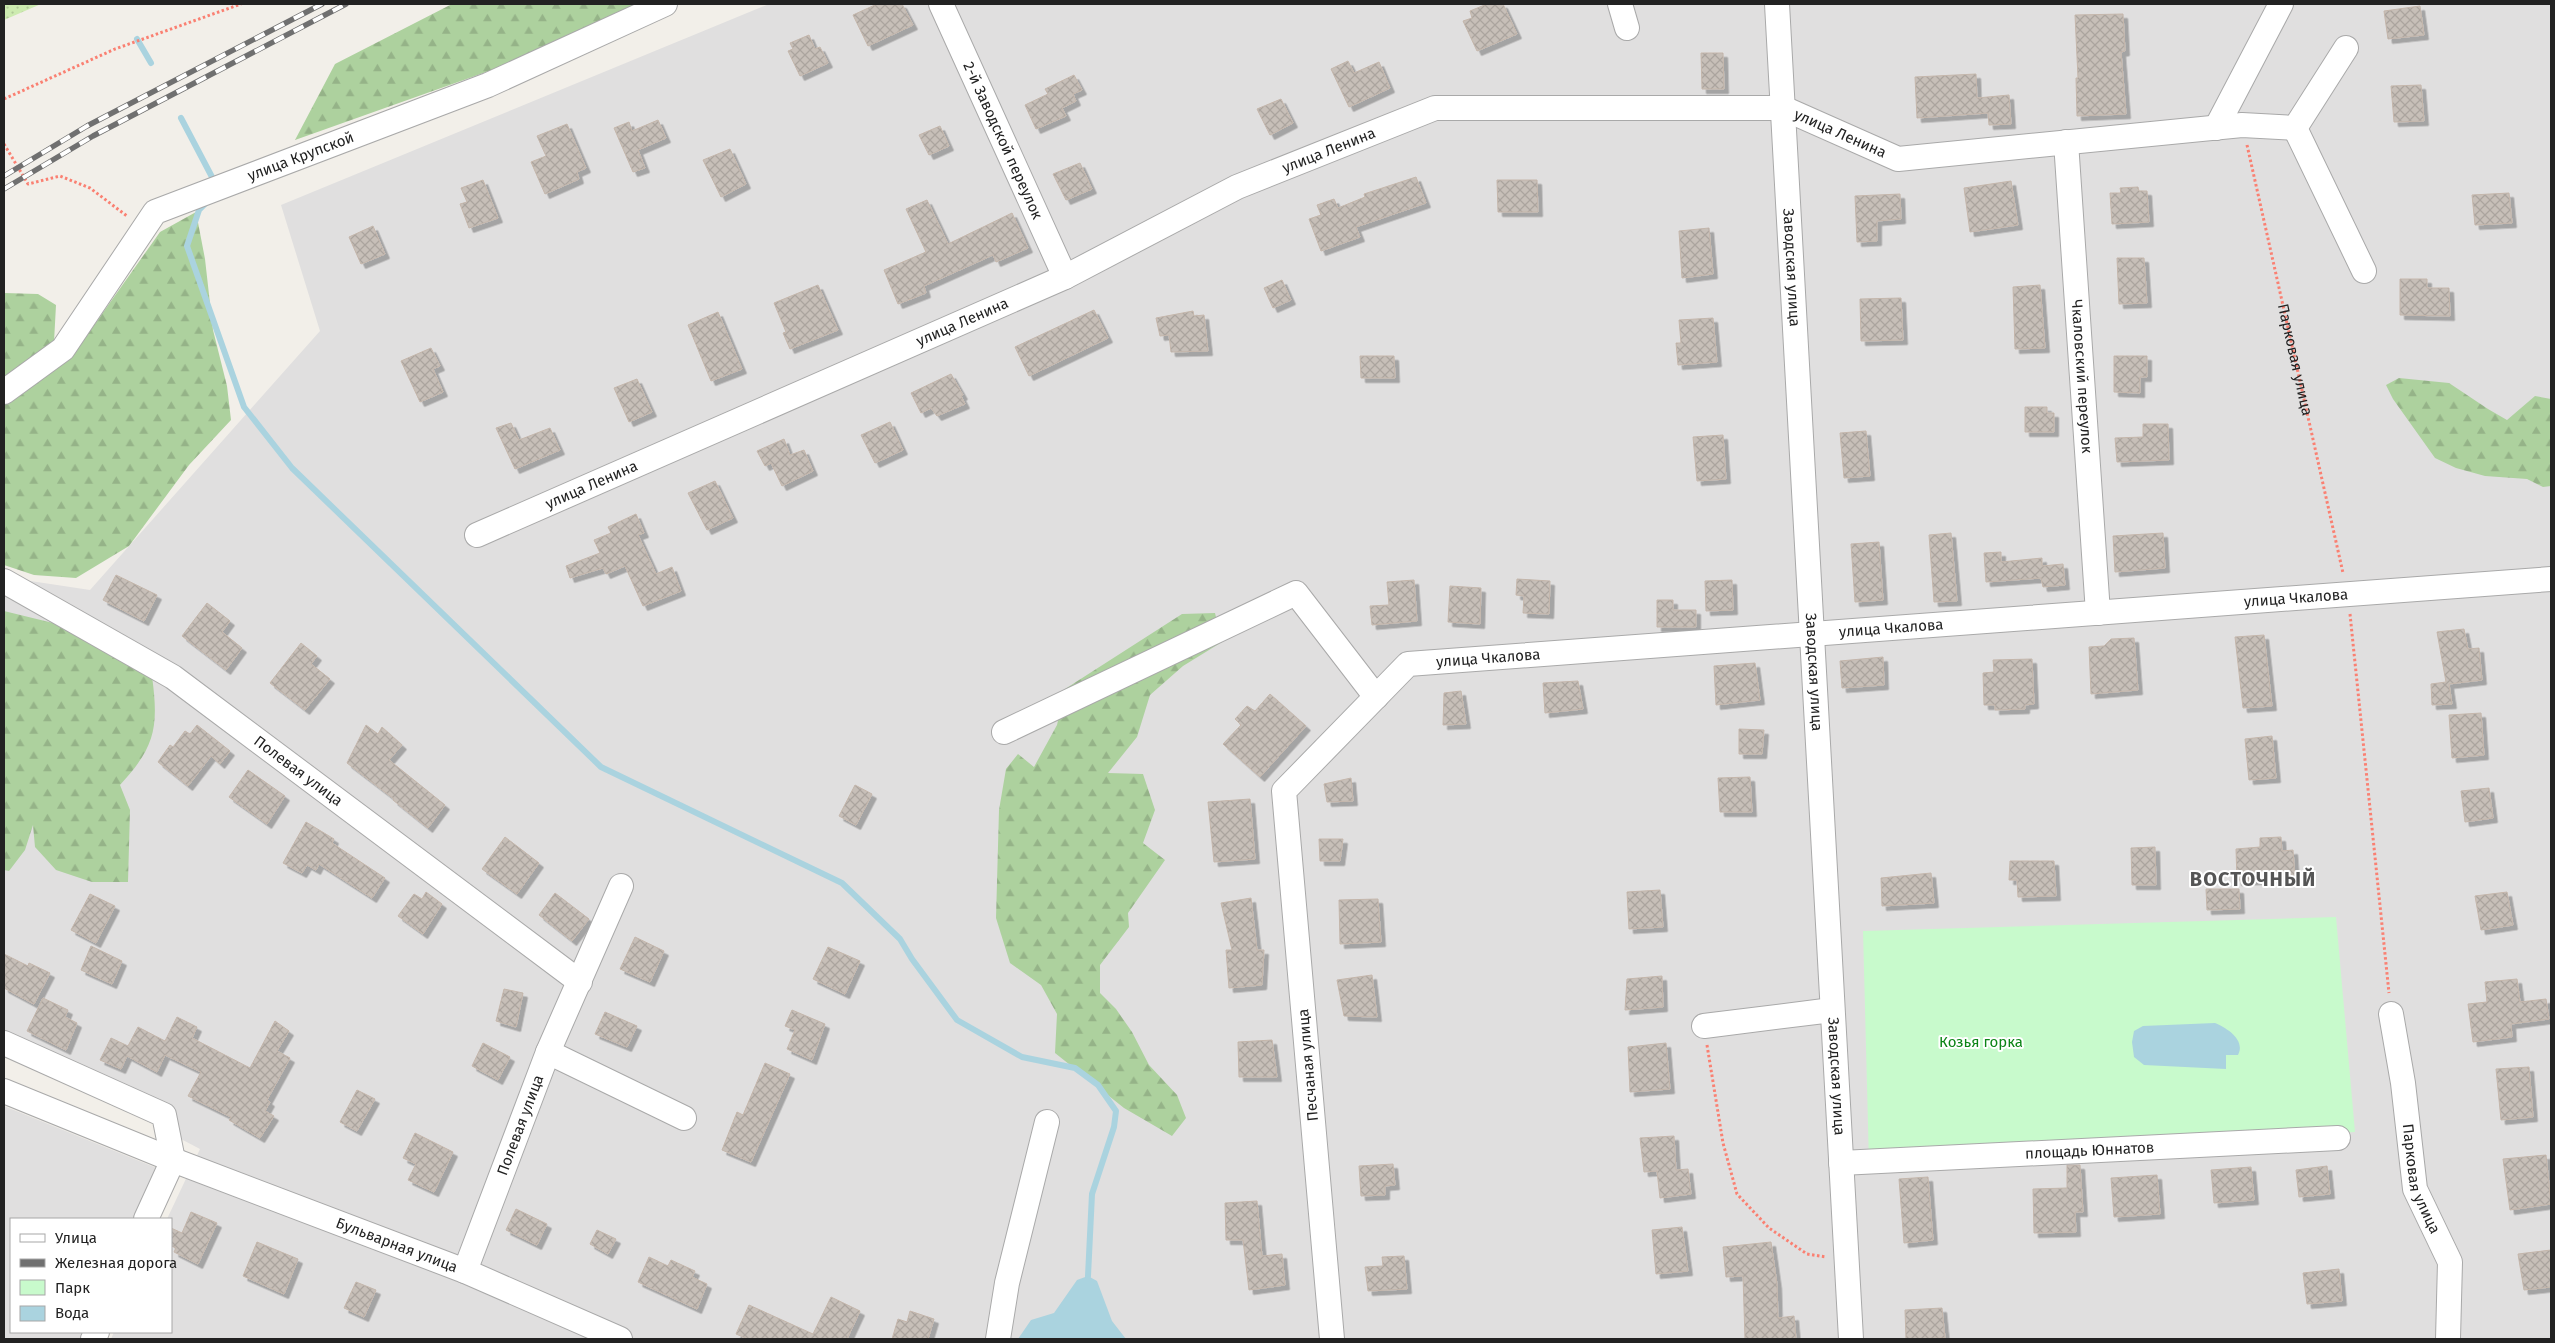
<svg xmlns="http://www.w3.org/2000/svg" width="2555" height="1343" viewBox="0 0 2555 1343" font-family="'Fira Sans',sans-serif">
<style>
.residential{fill:#e0dfdf}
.grass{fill:url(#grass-dots)}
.forest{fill:url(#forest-firs)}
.park{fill:#c8facc}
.water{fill:#aad3df}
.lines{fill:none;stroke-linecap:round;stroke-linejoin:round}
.stream{stroke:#aad3df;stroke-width:6}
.building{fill:url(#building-cross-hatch);stroke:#c4b6ab;filter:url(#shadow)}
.minor-casing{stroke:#a9a9a9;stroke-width:26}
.path{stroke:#fa8072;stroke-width:3;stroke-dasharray:2.5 2.5;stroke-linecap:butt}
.minor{stroke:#fff;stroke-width:24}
.rail-casing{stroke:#707070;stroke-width:5.5}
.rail{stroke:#fff;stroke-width:4;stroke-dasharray:11;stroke-linecap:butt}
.labels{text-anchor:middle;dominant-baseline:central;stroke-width:4;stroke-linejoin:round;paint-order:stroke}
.street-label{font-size:15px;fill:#222;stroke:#fff}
.park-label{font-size:15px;fill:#0c8416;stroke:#fff}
.district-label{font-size:20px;font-weight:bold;letter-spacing:1px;fill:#555;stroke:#fff}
</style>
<defs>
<pattern id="grass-dots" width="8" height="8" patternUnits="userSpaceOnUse" patternTransform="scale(1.25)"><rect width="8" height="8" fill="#cdebb0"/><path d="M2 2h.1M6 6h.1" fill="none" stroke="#b0c997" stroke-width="1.8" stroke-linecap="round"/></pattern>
<pattern id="forest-firs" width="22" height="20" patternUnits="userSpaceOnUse" patternTransform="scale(1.25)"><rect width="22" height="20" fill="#add19e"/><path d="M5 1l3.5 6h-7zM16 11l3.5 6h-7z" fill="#95b388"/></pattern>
<pattern id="building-cross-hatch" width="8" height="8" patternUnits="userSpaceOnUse" patternTransform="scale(1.25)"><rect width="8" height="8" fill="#c7bfb8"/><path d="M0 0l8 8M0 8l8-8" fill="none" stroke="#aba49e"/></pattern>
<filter id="shadow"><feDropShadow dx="4.5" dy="4.5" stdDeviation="0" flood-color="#0004"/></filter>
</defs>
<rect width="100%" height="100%" fill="#f2efe9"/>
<!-- residential -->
<path class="residential" d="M769,4h1782v1335h-2440l3,-7h57v-113h-4l33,-70 -160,-84 -36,-16v-472l86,13 230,-259 -39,-126z
M4,1106l155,63 -22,50h-126v113h78l-3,7h-82z"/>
<!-- grass -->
<path class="grass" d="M4,4h37l-37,16z"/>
<!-- forest -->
<path class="forest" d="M452,4h196l-159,67 -194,69 40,-76z
M196,212l9,47 8,71 14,56 4,34 -42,45 -60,81 -53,32 -42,-3 -30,-10v-164l88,-73 68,-96z
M4,293l34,1 18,11 -2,37 -50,36z
M2399,378l50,5 39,26 19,11 28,-24 16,3v87l-8,1 -16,-8 -42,-3 -29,-8 -21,-10 -42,-59 -7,-14z
M4,611l49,12 99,53c7,52 3,71 -32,109l10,25 -2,72h-36l-36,-12 -21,-23 -2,-22 -8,25 -16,21 -5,-1z
M1215,613l7,29 -39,24 -33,29 -13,42 -29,36 35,1 12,36 -12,33 22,17 -37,53 1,14 -29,38v28l16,16 16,23 17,33 28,30 9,23 -14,18 -48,-28 -69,-55 2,-39 -16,-29 -31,-22 -14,-45 3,-108 7,-41 12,-15 16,13 23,-42 8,-36 117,-75z"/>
<!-- park -->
<path class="park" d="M2336,917l19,215 -486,31 -6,-232z"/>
<!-- water -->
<path class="water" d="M2215,1023c12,5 31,17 23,32h-12v14l-82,-4 -10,-8 -2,-15 2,-11 9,-5z
M1088,1276l9,5 15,40 14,18h-108l13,-19 23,-7 23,-33z"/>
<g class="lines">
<!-- stream -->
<path class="stream" d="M137,39l14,24
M181,118l31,59
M208,201l-9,9 -12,36 57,161 48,61 309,299 241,116 58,56 12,20 45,61 65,37 53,11 23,17 18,26 -2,16 -22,67 -4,82"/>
</g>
<!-- building -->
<path class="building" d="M877,4h25l11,21 -45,21 -15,-31z
M1487,4h16l14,30 -40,17 -14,-30 9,-3 -2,-7z
M2420,6l4,29 -36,4 -4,-28z
M2123,14l2,37 -4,1 5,62 -49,2 -1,-38h2l-3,-63z
M809,35l6,14 5,-2 8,16 -28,13 -12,-25 5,-2 -3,-6z
M1701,53h22l1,36h-22z
M1348,61l6,12 25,-11 11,26 -41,19 -18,-38z
M1976,74l1,24 32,-3 2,29 -22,1 -1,-12 -71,5 -2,-41z
M1074,75l8,15 -9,4 3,7 -14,7 4,8 -30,13 -11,-24 23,-11 -3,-5z
M2421,85l3,36 -30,1 -3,-36z
M1281,99l12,24 -23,12 -13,-26z
M658,120l8,18 -28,12 7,18 -12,4 -19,-44 15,-6 3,9z
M567,124l19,44 -9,4 2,7 -34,15 -14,-32 15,-6 -9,-20z
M940,126l9,20 -20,9 -10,-20z
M730,149l16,35 -25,13 -18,-37z
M1080,163l12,26 -26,11 -13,-26z
M1416,177l10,26 -70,24 4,10 -39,14 -12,-32 12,-4 -4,-10 17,-6 4,9 27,-11 -1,-3z
M483,180l15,38 -29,10 -9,-24 7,-2 -6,-14z
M1497,180h40l1,32h-40z
M2011,181l7,44 -48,7 -6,-44z
M2138,187l1,4h8l2,31 -37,2 -2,-31h11l-1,-5z
M2509,193l3,30 -37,2 -3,-30z
M1900,194l1,25 -24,2v20l-20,1 -2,-46z
M927,200l21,44 64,-31 16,35 -32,14 -3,-7 -69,31 2,7 -28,11 -14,-34 42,-18 -20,-43z
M373,226l12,28 -24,10 -12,-27z
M1709,228l4,46 -31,4 -3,-47z
M2117,258h27l3,45 -28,1z
M2400,279h27v9h22l1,28 -50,-1z
M1282,280l9,20 -18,8 -9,-20z
M818,285l20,45 -48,19 -7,-16 3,-1 -12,-29z
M2040,285l5,63 -30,1 -2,-62z
M1901,298l2,42 -42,1 -1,-42z
M1094,310l14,28 -79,38 -14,-29z
M1193,311l1,5 10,-1 4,36 -37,1 -2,-17 -9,1 -4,-18z
M718,312l24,57 -31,12 -23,-56z
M1713,318l4,44 -39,3 -2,-22h5l-2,-23z
M431,348l9,18 -7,3 10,23 -23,10 -19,-41z
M1360,356h34l1,22h-34z
M2114,356h33v21h-7v16l-26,-1z
M951,374l12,21 -2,1 4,8 -28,12 -6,-8 -10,5 -10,-20z
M637,379l15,33 -23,10 -15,-34z
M2025,407h22v6h7v19h-29z
M890,422l13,28 -28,13 -14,-28z
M511,423l8,17 31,-12 10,22 -45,19 -19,-41z
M2143,424h25l1,36 -52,2 -2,-24 28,-1z
M1866,431l4,45 -26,2 -4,-45z
M1723,435l3,44 -29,2 -4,-44z
M784,439l6,16 14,-5 9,21 -31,15 -11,-23 -6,3 -8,-15z
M715,481l18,37 -26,12 -19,-37z
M636,514l8,19 -6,2 18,39 16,-7 9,24 -38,15 -18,-40 -19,8 -3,-6 -33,10 -4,-12 34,-13 -6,-13 17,-7 -3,-6z
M1951,533l6,68 -23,1 -5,-67z
M2163,533l2,35 -50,4 -2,-36z
M1879,542l4,58 -28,2 -4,-58z
M2001,552v10l41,-4v8l21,-2 2,21 -22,2 -2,-9 -55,4 -2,-29z
M116,575l41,20 -13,26 -41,-21z
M1517,579l33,2 -1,33 -26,-1 1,-17 -8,-1z
M1414,580l3,41 -45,4 -2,-19 19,-1 -2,-23z
M1732,580l1,30 -27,1 -1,-30z
M1450,586l31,2 -1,36 -32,-2z
M1657,600h16v10h23v17h-39z
M207,603l23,18 -8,11 20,16 -16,22 -44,-34z
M2464,629l4,20 11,-1 3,32 -33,4 3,20 -20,1 -1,-21 15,-2 -9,-50z
M2264,635l8,71 -29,2 -8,-71z
M2134,638l4,52 -47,4 -2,-47 15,-1 7,-7z
M301,643l16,13 -6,8 19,15 -25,31 -35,-27z
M1883,657l1,28 -42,3 -2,-27z
M2032,659l2,45 -9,1v4l-30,1v-5h-11l-1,-32 11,-1 -1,-12z
M1755,663l5,37 -44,5 -2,-39z
M1578,681l5,28 -38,4 -2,-30z
M1461,691l5,33 -23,1 1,-32z
M1270,694l36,32 -46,51 -37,-33 18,-19 -6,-6 12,-13 8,5z
M2481,713l3,42 -32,3 -3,-43z
M197,725l33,26 -10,13 -9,-8 -23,30 -30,-24 12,-17 3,2 12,-16 5,3z
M366,725l12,9 4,-7 20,18 -13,15 56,45 -17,23 -35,-28 1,-1 -47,-36z
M1739,729l25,1 -2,24h-23z
M2272,736l4,42 -27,2 -4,-41z
M248,770l37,26 -18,28 -38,-27z
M1750,777l2,35h-32l-2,-34z
M1351,778l2,23 -26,1 -3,-18z
M855,785l17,9 -16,31 -17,-9z
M2489,788l4,30 -28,4 -4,-31z
M1250,799l5,60 -41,3 -6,-60z
M306,822l28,17 -2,4 53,35 -13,20 -53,-34 -3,6 -9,-5 -5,8 -19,-10z
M505,837l34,26 -22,31 -35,-25z
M2281,837l1,14 11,-1 2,28 -58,3 -1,-32 24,-2v-9z
M1319,839h24l-3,22h-20z
M2155,847l1,38h-24l-1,-37z
M2010,861h44l2,35 -38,1 -1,-17h-8z
M1931,873l3,30 -52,3 -1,-28z
M2206,889h33l1,20 -33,1z
M1660,890l3,37 -34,2 -2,-37z
M426,892l16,12 -19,30 -25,-18 16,-22 8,5z
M2507,892l6,33 -32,5 -6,-34z
M555,893l34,26 -17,22 -33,-26z
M90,894l25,12 -19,37 -25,-13z
M1251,898l6,52h7l-2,35 -33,3 -3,-38h6l-11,-47z
M1378,899l3,43 -41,2 -1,-44z
M635,937l29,14 -14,31 -30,-13z
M91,946l31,15 -10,23 -31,-14z
M828,947l32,14 -15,33 -32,-15z
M4,954l24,12 1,-3 21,10 -16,31 -30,-16z
M1372,975l5,42 -33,-1 -7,-36z
M1662,976l1,31 -38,3 2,-31z
M2517,979l3,23 26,-3 3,20 -38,5 1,13 -39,5 -5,-38 19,-2 -2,-20z
M504,989l19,4 -7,34 -20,-6z
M43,998l25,12 -3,7 12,6 -11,27 -39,-19z
M792,1010l33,14 -13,36 -25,-11 8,-19 -10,-4z
M605,1012l32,14 -10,21 -32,-13z
M177,1017l20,10 -5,11 58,30 25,-47 14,10 -12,20 13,7 -23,42 3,2 -5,9 9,5 -14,22 -31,-18 2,-3 -43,-21 13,-24 -36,-17 -8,17 -30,-16 -6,13 -21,-9 11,-22 17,8 10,-19 27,14z
M1272,1040l5,37h-38l-1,-35z
M483,1043l27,14 -12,23 -26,-14z
M1666,1043l4,46 -40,3 -2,-45z
M765,1063l25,11 -39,88 -29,-12 15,-38 6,3z
M2529,1067l4,50 -32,3 -5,-51z
M357,1090l18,9 -18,32 -17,-9z
M415,1133l38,19 -19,40 -26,-12 8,-16 -13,-6z
M1674,1136l2,34 12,-1 3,25 -31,4 -3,-27 -13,1 -4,-34z
M2546,1155l5,49 -41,6 -7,-51z
M1393,1164l2,21 -10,1v9l-24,1 -2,-30z
M2067,1165h13l3,47h-8l1,20 -42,1 -1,-44 34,-1z
M2327,1166l3,28 -31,3 -3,-27z
M2251,1167l3,33 -40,3 -3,-33z
M2157,1175l3,39 -46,3 -3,-39z
M1928,1177l5,63 -29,3 -5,-64z
M1257,1201l5,55 20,-2 3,31 -36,5 -6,-50h-17l-1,-37z
M516,1209l31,15 -10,21 -31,-15z
M191,1212l26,11 -19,41 -24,-12 2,-4 -5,-2v-18l11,5z
M1682,1227l6,44 -32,3 -4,-44z
M597,1230l19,9 -8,15 -18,-10z
M257,1242l41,17 -14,35 -41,-18z
M1771,1242l6,42 1,34 16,-2 2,23h-51l-2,-63 -17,1 -3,-30z
M2551,1250v37l-27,3 -6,-36z
M1404,1256l3,33 -39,2 -3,-24 18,-1 -1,-9z
M649,1257l19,9 3,-6 24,11 -3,6 15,7 -10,25 -59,-27z
M2339,1269l3,32 -35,3 -4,-31z
M356,1282l20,8 -12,27 -20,-9z
M831,1297l29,14 -13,28h-99l-12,-5 13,-29 64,29z
M1942,1308l3,30 -39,1 -1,-29z
M910,1311l24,8 -6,20h-36l6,-20 9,3z"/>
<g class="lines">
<!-- minor casing -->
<g class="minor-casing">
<g id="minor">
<path id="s2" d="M941,4l124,273"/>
<path d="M1620,4l7,24"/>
<path id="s3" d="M1777,4l74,1335"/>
<path d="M2216,128l65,-124"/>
<path d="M2295,128l69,143"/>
<path id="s4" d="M2066,142l32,471"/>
<path id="s5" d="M4,392l59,-43 92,-137 333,-127 177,-81"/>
<path id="s6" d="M477,535l588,-258 172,-90 198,-79h348l115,51 344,-34 53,3 51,-80"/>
<path id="s7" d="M4,581l169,96 407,305"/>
<path d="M1004,732l292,-139 80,104"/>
<path id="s8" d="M2391,1014l12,69 12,106 35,73 -2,77"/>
<path d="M1704,1026l128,-16"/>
<path d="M4,1043l160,72 9,45 -27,59"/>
<path d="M548,1052l136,66"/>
<path id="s9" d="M4,1091l169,69 292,111 155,68"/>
<path id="s10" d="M1841,1163l497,-25"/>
<path id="s11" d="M465,1271l83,-219 73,-166"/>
<path d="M93,1339l4,-7"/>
<path d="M998,1339l9,-56 40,-161"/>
<path id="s12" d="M1332,1339l-48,-548 124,-127 1143,-85"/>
</g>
</g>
<!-- path -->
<g class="path">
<path d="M4,99l111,-50 126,-45"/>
<path d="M4,144l24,40 32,-8 30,12 37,28"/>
<path id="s1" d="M2247,145l96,428"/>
<path d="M2350,614l39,379"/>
<path d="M1707,1045l16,98 14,51 32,34 38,26 19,3"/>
</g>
<!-- minor -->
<use href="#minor" class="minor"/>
<!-- rail casing -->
<g class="rail-casing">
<path id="rail" d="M4,176l83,-50 235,-122
M4,189l89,-53 253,-132"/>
</g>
<!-- rail -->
<use href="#rail" class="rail"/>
</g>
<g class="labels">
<!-- street labels -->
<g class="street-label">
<text stroke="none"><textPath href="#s6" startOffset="1460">улица Ленина</textPath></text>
<text stroke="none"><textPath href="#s2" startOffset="150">2-й Заводской переулок</textPath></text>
<text stroke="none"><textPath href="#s6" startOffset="935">улица Ленина</textPath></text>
<text stroke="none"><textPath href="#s5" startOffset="394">улица Крупской</textPath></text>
<text stroke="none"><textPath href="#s3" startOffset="264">Заводская улица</textPath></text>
<text stroke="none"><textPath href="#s6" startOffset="530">улица Ленина</textPath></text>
<text stroke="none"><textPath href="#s1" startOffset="220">Парковая улица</textPath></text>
<text stroke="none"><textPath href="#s4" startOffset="235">Чкаловский переулок</textPath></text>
<text stroke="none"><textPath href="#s6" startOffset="125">улица Ленина</textPath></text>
<text stroke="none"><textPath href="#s12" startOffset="1618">улица Чкалова</textPath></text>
<text stroke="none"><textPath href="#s12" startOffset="1212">улица Чкалова</textPath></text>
<text stroke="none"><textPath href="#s12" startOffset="808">улица Чкалова</textPath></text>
<text stroke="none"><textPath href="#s3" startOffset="669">Заводская улица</textPath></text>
<text stroke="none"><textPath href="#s7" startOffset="351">Полевая улица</textPath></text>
<text transform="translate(1308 1065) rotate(-95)">Песчаная улица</text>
<text stroke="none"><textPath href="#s3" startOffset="1074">Заводская улица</textPath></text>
<text stroke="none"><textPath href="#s11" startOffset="156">Полевая улица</textPath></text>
<text stroke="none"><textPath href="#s10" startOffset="249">площадь Юннатов</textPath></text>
<text stroke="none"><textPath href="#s8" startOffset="168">Парковая улица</textPath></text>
<text stroke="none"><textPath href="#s9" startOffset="422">Бульварная улица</textPath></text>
</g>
<!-- park labels -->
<g class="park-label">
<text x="1981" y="1042">Козья горка</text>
</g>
<!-- district labels -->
<g class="district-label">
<text x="2253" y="879">ВОСТОЧНЫЙ</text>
</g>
</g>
<!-- border -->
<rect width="2555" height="1343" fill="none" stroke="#222222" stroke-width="10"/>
<!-- legend -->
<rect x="10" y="1218" width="162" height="115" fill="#ffffff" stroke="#a7a7a7"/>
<rect x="20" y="1234" width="25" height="8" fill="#ffffff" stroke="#a7a7a7"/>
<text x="55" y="1243" font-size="15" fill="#222222">Улица</text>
<rect x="20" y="1259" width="25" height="8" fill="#707070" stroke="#a7a7a7"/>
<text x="55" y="1268" font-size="15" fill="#222222">Железная дорога</text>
<rect x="20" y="1280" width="25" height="15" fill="#c8facc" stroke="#a7a7a7"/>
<text x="55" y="1293" font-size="15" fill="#222222">Парк</text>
<rect x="20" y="1306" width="25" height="15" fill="#aad3df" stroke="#a7a7a7"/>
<text x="55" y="1318" font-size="15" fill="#222222">Вода</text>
</svg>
